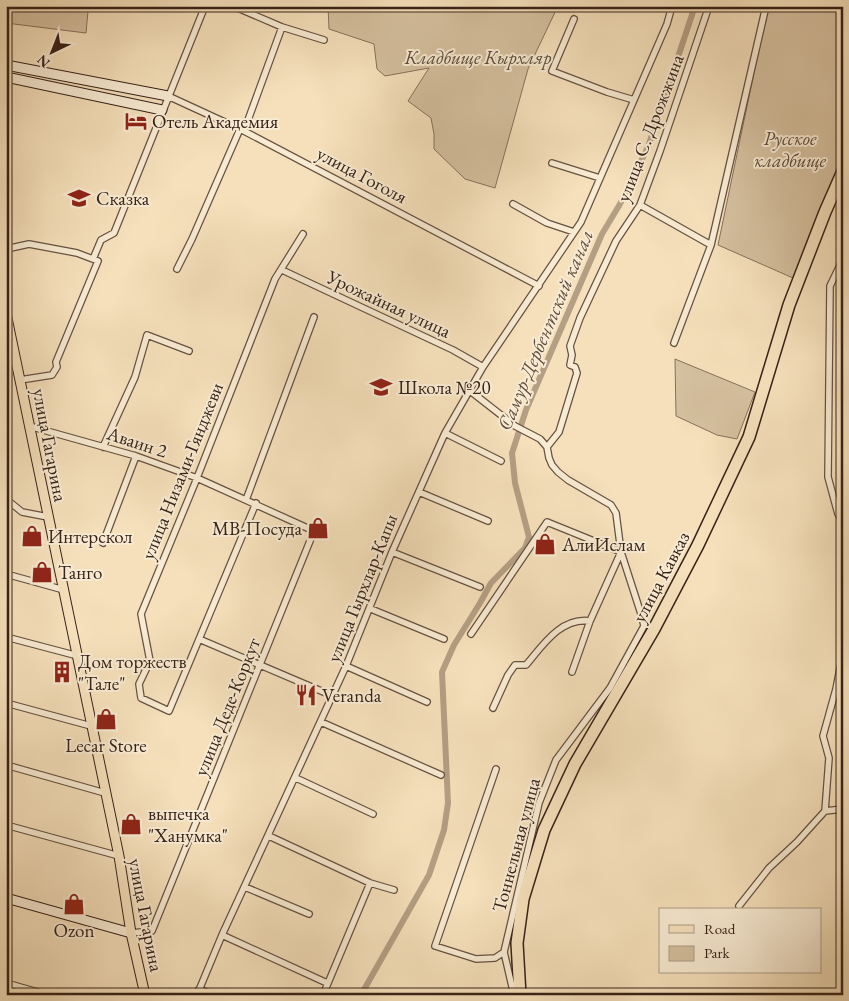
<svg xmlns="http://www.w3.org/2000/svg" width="849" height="1001" viewBox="0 0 849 1001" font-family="'EB Garamond',serif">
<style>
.green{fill:#d5c09f;stroke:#86715c}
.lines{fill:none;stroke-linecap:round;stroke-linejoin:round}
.canal{stroke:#b49f84;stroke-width:6}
.street-casing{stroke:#665241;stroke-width:8}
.secondary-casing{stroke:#372218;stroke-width:11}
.primary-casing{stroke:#372218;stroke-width:11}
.highway-casing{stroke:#372218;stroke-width:14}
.street{stroke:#f8ebd3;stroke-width:5.5}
.secondary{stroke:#f8ebd3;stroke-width:9}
.primary{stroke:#f5e0bb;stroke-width:9}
.highway{stroke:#f5e0bb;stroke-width:11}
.labels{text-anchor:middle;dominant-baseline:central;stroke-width:4;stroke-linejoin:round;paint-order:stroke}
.park-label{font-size:19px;font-style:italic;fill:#5e4a3a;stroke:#f8ebd3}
.poi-label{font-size:19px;fill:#372218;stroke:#f8ebd3;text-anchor:start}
.street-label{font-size:19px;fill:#372218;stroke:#f8ebd3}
.water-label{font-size:20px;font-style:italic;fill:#634e3e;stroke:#f8ebd3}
</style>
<rect width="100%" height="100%" fill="#f5e0bb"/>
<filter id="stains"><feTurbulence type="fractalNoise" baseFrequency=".004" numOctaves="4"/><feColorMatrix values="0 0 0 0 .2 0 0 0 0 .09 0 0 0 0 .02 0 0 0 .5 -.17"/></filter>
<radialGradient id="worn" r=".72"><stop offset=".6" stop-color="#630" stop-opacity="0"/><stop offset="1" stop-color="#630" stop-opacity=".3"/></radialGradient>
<!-- green -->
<path class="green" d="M6,6h51l31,5 -2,22 -80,-10z
M328,6h230l-30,63 -33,119 -30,-9 -31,-30v-15l-3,-16 -23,-17 21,-33 -44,8 -8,-7 -3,-25 -45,-15z
M769,6h74v152l-50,120 -75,-33 37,-177z
M675,359l80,33 -18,47 -20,-4 -41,-19z"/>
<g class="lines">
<!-- canal -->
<path class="canal" d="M361,995l68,-120 15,-45 4,-27 -6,-131 12,-27 26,-42 11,-20 34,-35 4,-11 -14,-54 -3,-30 14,-43 76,-176 18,-30 28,-57 47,-141"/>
<!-- street casing -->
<g class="street-casing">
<path id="street" d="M233,6l49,21 42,13
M574,19l-22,52 55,21 27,8
M168,96l76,35 295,155
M244,131l38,-104
M552,163l48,15
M513,204l34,19 27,9
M640,205l71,40
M6,249l23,-5 48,9 21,8 -42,101 1,5 -5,8 -32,5
M93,259l8,-19 13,-7 91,-227
M843,259l-13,27 -2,191 10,37 5,8
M177,269l15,-30 48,-110
M282,270l171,80 30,17
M674,343l37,-98 55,-239
M469,390l46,36 25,13 7,8 2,11 3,7 6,7 10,8 43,25 5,8 5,39 -31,69 -18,51
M29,426l107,30 61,22 117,53 -162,400 -21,2
M445,433l56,28
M103,447l32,-70 12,-42 42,16
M547,447l12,-15 18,-59 -2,-6 -5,-2 2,-10 -2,-9 10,-28 36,-77 24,-36 20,-54 49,-145
M419,492l69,29
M6,499l16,13 26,5
M246,500l68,-183
M256,503l-87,208 -28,-13 -2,-14 11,-23 -9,-47 54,-131 80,-204 28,-45
M103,543l33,-87
M392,552l88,35
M6,574l58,16
M371,609l73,30
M471,634l76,-112 74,30 21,65 2,9 -34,62 -54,72 -17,43 -35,149 -9,6 -19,1 -41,-13 61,-177
M6,637l72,19
M199,639l134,57
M346,666l81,36
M836,689l7,5
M6,703l85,23
M493,708l15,-33 7,-10h11c17,-20 35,-48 64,-44
M321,722l120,53
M6,765l99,28
M296,778l77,36
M825,811l18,-2
M6,825l113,31
M269,836l101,47 24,7
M245,887l64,27
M739,906l30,-38 28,-26 28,-31 4,-53 -6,-22 13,-47 7,-36
M222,935l105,48
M504,952l10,43
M6,983l42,12
M199,989l14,6
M197,995l25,-60 124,-269 46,-114 53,-119 38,-66 98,-145 86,-198 5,-18
M323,995l47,-112"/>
</g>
<!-- secondary casing -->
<g class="secondary-casing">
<path id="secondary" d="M6,65l162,31
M6,77l156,33
M6,898l125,35"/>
</g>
<!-- primary casing -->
<g class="primary-casing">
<path id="primary" d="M6,313l113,543 12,77 14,62"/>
</g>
<!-- highway casing -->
<g class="highway-casing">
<path id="highway" d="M520,995l-3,-52 6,-44 21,-69 31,-66 79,-135 44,-84 51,-108 40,-132 36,-93 18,-41"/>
</g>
<!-- street -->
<use href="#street" class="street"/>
<!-- secondary -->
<use href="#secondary" class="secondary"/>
<!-- primary -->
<use href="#primary" class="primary"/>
<!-- highway -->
<use href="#highway" class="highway"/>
</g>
<!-- icons -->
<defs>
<g id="hotel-bare" transform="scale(1.725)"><path d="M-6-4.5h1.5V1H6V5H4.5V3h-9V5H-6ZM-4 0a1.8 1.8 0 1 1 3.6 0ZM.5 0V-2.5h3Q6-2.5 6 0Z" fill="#8f2418" stroke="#f8ebd3" stroke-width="2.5" paint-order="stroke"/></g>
<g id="school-bare" transform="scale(1.725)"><path d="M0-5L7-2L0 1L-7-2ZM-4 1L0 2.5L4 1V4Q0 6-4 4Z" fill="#8f2418" stroke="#f8ebd3" stroke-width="2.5" paint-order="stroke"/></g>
<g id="shop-bare" transform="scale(1.725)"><path d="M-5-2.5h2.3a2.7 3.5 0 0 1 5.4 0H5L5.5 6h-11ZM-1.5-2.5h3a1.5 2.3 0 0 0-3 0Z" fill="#8f2418" stroke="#f8ebd3" stroke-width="2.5" paint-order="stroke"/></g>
<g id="building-bare" transform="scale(1.725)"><path d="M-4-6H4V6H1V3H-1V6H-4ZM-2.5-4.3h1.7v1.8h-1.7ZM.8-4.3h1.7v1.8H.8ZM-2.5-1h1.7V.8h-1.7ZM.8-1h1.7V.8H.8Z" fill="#8f2418" stroke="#f8ebd3" stroke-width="2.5" paint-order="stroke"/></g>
<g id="restaurant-bare" transform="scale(1.725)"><path d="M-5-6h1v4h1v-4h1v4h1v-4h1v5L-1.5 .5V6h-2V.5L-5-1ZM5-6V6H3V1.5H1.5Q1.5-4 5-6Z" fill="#8f2418" stroke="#f8ebd3" stroke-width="2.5" paint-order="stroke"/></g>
</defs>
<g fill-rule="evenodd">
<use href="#hotel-bare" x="136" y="121"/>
<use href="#school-bare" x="79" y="198"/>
<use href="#school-bare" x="381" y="387"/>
<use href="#shop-bare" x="318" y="528"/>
<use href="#shop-bare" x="32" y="536"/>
<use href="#shop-bare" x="545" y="544"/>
<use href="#shop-bare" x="42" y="572"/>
<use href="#building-bare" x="62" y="672"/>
<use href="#restaurant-bare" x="306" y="695"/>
<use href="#shop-bare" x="106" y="719"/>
<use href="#shop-bare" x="131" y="824"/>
<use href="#shop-bare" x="74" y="904"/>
</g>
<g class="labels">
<!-- park labels -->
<g class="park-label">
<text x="478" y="57">Кладбище Кырхляр</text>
<text x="790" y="138">Русское<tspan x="790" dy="22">кладбище</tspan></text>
</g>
<!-- poi labels -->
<g class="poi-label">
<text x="152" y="121">Отель Академия</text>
<text x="96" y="198">Сказка</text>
<text x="398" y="387">Школа №20</text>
<text x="302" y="528" text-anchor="end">МВ-Посуда</text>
<text x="48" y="536">Интерскол</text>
<text x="562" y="544">АлиИслам</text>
<text x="58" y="572">Танго</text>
<text x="78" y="661">Дом торжеств<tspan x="78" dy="22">"Тале"</tspan></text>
<text x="322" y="695">Veranda</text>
<text x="106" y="745" text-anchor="middle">Lecar Store</text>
<text x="148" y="813">выпечка<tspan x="148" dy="22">"Ханумка"</tspan></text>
<text x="74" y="930" text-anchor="middle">Ozon</text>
</g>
<!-- street labels -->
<g class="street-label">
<text transform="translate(650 128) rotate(-69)">улица С. Дрожжина</text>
<text transform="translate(362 175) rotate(28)">улица Гоголя</text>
<text transform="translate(389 304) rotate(25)">Урожайная улица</text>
<text transform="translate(137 442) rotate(18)">Аваин 2</text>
<text transform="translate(50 445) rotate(79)">улица Гагарина</text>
<text transform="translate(182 471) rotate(-68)">улица Низами-Гянджеви</text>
<text transform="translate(661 577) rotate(-62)">улица Кавказ</text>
<text transform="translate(362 588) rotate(-68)">улица Гырхлар-Капы</text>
<text transform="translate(227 707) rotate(-68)">улица Деде-Коркут</text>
<text transform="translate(516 845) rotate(-75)">Тоннельная улица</text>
<text transform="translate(146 915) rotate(79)">улица Гагарина</text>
</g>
<!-- water labels -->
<g class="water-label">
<text transform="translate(545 330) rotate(-67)">Самур-Дербентский канал</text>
</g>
</g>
<!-- margin -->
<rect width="849" height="1001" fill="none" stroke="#f5e0bb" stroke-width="25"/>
<rect x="8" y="8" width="834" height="986" fill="none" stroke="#372218" stroke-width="2.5"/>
<rect x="12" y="12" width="824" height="976" fill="none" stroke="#372218"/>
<!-- legend -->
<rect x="659" y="908" width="162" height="65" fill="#f8ebd3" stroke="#ab9b88"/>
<rect x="669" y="925" width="25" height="8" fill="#f5e0bb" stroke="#ab9b88"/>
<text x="704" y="934" font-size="15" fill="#372218">Road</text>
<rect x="669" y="946" width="25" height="15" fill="#d5c09f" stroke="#ab9b88"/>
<text x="704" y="958" font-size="15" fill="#372218">Park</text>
<!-- north arrow -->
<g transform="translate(52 52) rotate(223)" stroke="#f8ebd3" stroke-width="4" paint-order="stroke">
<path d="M0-4L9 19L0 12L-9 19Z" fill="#372218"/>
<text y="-8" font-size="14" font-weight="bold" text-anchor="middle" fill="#372218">N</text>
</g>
<rect width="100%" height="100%" filter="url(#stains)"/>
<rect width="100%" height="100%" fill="url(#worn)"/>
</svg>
